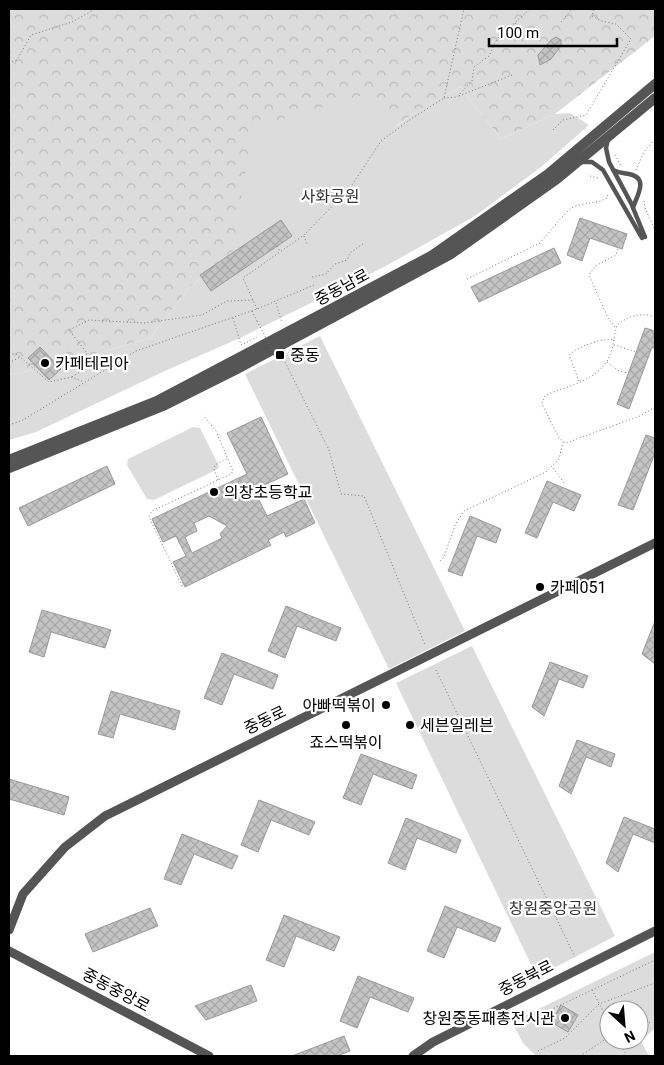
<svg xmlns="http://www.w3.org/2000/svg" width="664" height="1065" viewBox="0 0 664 1065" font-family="Roboto,'Noto Sans KR',sans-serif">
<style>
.forest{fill:url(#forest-crowns)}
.park{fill:#dcdcdc;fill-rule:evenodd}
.building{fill:url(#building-cross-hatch);stroke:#999;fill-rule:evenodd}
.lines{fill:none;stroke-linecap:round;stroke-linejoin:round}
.path{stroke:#777;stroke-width:1;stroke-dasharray:1 2.5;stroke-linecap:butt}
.service{stroke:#555;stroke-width:4.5}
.minor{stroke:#555;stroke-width:9}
.tertiary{stroke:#555;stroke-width:10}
.path-bridge{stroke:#777;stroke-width:1;stroke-dasharray:1 2.5;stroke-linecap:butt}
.poi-dot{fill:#000;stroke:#fff;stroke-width:2}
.labels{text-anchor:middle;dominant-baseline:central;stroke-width:4.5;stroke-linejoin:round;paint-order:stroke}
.park-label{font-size:16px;fill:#333;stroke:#fff}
.street-label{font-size:16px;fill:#000;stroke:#fff}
.poi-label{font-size:16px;fill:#000;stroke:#fff;text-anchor:start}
</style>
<defs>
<pattern id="forest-crowns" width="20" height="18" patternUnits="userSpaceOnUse" patternTransform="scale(1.25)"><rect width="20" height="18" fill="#dcdcdc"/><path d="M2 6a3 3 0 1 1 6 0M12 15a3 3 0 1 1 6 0" fill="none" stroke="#bbb"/></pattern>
<pattern id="building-cross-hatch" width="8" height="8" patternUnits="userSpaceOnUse" patternTransform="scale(1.25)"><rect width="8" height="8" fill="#c4c4c4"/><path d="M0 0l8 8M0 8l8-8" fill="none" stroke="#a7a7a7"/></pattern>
</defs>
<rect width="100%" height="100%" fill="#fff"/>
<!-- forest -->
<path class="forest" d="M9,9h646v27l-100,78 -54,25 -41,-52 -42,24 -22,15 -206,161 -40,51 -89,26 -52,11z"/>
<!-- park -->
<path class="park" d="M460,87l41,52 54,-25 15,-1 19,12 -48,42 -66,49 -91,51 -144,71 -73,32 -131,62 -27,8v-65l52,-11 89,-26 40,-51 42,-32 21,-127 110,-33 34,31 21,-15z
M320,336l145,295 -76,38 -144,-295z
M193,427l7,1 19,38 -1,3 -64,31 -7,-1 -20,-34 1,-6z
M472,646l143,290 -78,41 -141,-294z
M655,952v76l-14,13 8,15h-113l-13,-13 -11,-21zM609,1010h30v30h-30z"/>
<!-- building -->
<path class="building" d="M556,37l5,3v6l-10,13 -11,6 -2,-10 13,-15z
M580,218l47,16 -5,15 -32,-11 -8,23 -15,-6z
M281,220l11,16 -81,55 -11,-16z
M554,248l7,15 -82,39 -8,-15z
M645,328l10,3v18l-3,-2 -23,62 -12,-5z
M40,347l21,22 -12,11 -21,-22z
M261,417l27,57 -34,16 13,26 37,-17 11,24 -29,14 -2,-5 -16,8 3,5 -86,42 -12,-25 13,-6 -10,-20 -13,6 -11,-23 95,-45 -20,-41zM209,516l18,10 -7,8 2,4 -30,15 -7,-16 12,-6 -3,-8z
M646,435l9,3v15l-22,57 -15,-5z
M107,466l8,18 -87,42 -9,-18z
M547,481l34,14 -7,16 -21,-9 -16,36 -12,-5z
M470,516l31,13 -5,14 -19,-7 -15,40 -14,-5z
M286,606l55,22 -5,13 -39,-15 -12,32 -17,-7z
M42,610l69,20 -6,18 -54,-16 -7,25 -15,-5z
M655,621v43l-13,-10z
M222,653l56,22 -5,14 -39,-15 -12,31 -18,-7z
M550,662l38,14 -5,12 -24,-9 -15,37 -12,-9z
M111,691l69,20 -5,19 -55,-16 -7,24 -15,-4z
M577,740l38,14 -4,13 -25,-10 -15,37 -12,-8z
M361,754l56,21 -5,14 -39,-15 -12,31 -18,-7z
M9,779l60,18 -5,18 -55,-16z
M259,800l56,22 -6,13 -38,-15 -13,32 -17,-7z
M624,817l31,12v14l-22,-9 -15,38 -12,-9z
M406,818l55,22 -5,13 -39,-15 -12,32 -17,-7z
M182,834l56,22 -6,13 -38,-15 -13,31 -17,-6z
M445,906l56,22 -6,14 -38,-15 -13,31 -17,-7z
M150,908l8,18 -65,26 -8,-18z
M284,915l56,22 -6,14 -38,-15 -12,31 -18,-7z
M358,976l56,22 -6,14 -38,-15 -13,31 -17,-7z
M251,985l6,16 -51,19 -11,-14z
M561,1005l17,10 -10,17 -17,-10z
M344,1036l6,15 -13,5h-45z"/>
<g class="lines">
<!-- path -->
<path class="path" d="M561,22l11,-13
M515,23l6,8
M9,63l8,-3 14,-25 41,-13 23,-13
M459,96l53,-21
M444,98l13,-1 15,-16 2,-14 15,-11 8,-17 33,-30
M553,130l10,-10 23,-5 45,-76 -15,-15 -15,-3 -9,-5 2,-7
M615,155l6,11
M636,170l8,-18 11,-13
M590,176l9,2
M644,201l1,7 10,22
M304,236l3,8
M277,246l3,5
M312,277l14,-3 9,-10 12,-4 3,-7 14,-10
M467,279l73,-36 21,-25 10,-10 8,-3 22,-4 6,-3 1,-4
M276,303l6,20
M257,309l-14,-31 61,-43 46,-47 31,-47 30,-22 33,-21 20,-89
M252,311l5,10
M655,317c-15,-5 -26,-1 -38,8 -3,10 -3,21 -7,30 -10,25 -40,30 -62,39l-3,2 -3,8 17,34 7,5 74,-27 15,-9
M233,318l8,27 16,-8
M615,327l-7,-9 -19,-43 6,-9 21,-11 2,-8
M614,345l23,7
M9,354h7l4,3
M282,356l47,94 12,44 23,2 61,149
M607,362l12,9 9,2
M9,363l11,-6 29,25 23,-5 12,5
M72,377l9,-6 6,-18 -18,-23 20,-10 55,3 58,-8 25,-14 26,-1
M579,381l-10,-26c10,-9 32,-17 45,-15
M9,425l14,-5 113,-69 121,-42 57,-24
M553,468l11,15
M218,480l-4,-10 1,-5 13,-7
M440,561l4,-4 11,-32 9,-14 82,-39 13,-13 4,-17
M182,586l-33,-69 3,-6 79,-37 2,-3 -17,-40 -13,-16
M436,670l139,287
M592,990l17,32
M519,1025l136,-65
M639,1026l13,-4
M618,1040l9,16
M538,1051l27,-13 34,-34 56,-21
M580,1056l29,-19"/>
<!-- service -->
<path class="service" d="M608,139l-2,9 3,14 22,41 14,34
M581,162h11l11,8 39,68
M613,170c6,3 10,3 16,4 21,4 7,23 4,34"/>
<!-- minor -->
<path class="minor" d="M9,930l14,-36 42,-47 40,-31 550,-273
M9,951l200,105
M413,1056l20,-14 222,-111"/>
<!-- tertiary -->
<path class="tertiary" d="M9,460l148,-59 274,-145 117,-82 107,-90
M9,468l156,-63 70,-35 216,-116 106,-75 98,-81"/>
<!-- path-bridge -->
<path class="path-bridge" d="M257,321l18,34"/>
</g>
<!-- markers -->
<g class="poi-dot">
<rect x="275" y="350" width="10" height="10" rx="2.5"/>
<circle cx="45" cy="363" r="5"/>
<circle cx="214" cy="492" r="5"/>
<circle cx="540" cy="587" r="5"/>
<circle cx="386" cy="705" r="5"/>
<circle cx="346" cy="725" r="5"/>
<circle cx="410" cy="725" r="5"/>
<circle cx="565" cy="1018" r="5"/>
</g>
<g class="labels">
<!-- park labels -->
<g class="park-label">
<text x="330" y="196">사화공원</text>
<text x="553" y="908">창원중앙공원</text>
</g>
<!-- street labels -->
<g class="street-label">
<text transform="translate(342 287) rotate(-28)">중동남로</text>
<text transform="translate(265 720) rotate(-26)">중동로</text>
<text transform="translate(526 978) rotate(-27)">중동북로</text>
<text transform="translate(116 990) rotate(28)">중동중앙로</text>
</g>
<!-- poi labels -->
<g class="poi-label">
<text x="290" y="355">중동</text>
<text x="55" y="363">카페테리아</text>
<text x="224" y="492">의창초등학교</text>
<text x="550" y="587">카페051</text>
<text x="376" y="705" text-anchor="end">아빠떡볶이</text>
<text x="420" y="725">세븐일레븐</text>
<text x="346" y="742" text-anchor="middle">죠스떡볶이</text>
<text x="555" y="1018" text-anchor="end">창원중동패총전시관</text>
</g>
</g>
<!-- border -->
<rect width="664" height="1065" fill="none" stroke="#000000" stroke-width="20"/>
<!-- north arrow -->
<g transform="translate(624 1025) rotate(154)"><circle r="24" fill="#ffffff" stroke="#999999"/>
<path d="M0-4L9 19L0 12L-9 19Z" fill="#000000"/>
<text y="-8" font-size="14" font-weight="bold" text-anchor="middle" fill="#000000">N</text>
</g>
<!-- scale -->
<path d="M489 38v8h128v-8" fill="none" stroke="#000000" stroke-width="2.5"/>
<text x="497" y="38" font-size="15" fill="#000000" stroke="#ffffff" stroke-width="4" paint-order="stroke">100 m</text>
</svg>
